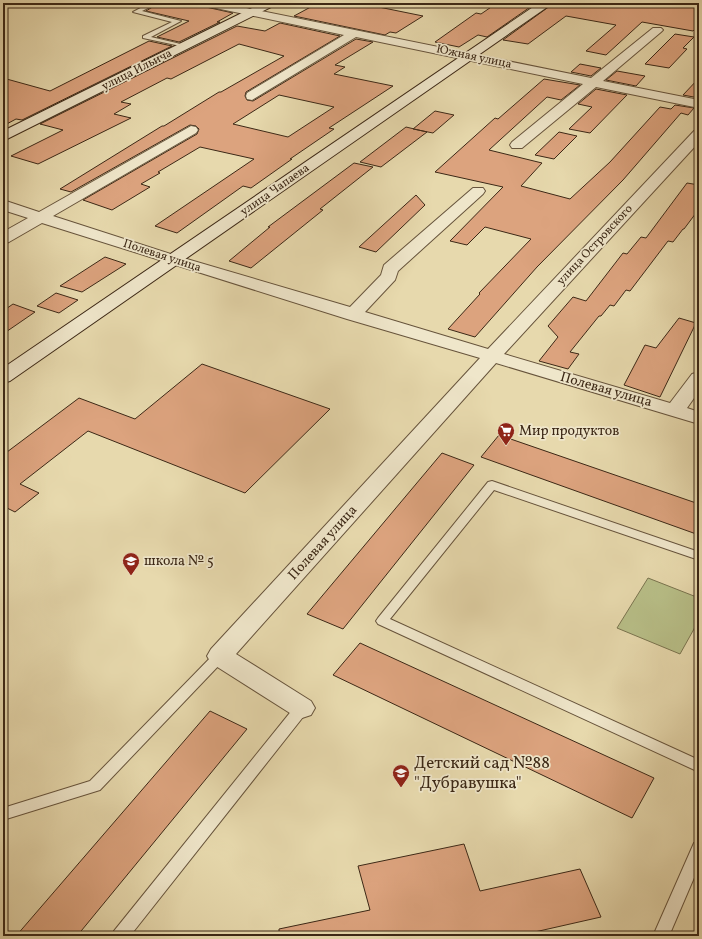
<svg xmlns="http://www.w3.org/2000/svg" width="702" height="939" viewBox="0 0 702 939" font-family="Vollkorn,serif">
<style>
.green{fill:#b8bf88;stroke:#7a744f}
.building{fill:#dca37e;stroke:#3c2816;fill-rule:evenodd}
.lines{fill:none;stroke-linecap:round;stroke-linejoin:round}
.lane-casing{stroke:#67543c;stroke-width:2}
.street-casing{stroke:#67543c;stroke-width:2}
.secondary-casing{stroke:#3c2816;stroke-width:2}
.lane{fill:#efe6ca;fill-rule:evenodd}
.street{fill:#efe6ca;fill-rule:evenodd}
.secondary{fill:#efe6ca;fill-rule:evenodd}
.labels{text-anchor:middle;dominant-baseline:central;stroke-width:3.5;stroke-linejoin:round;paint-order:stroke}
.far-street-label{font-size:12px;fill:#3c2816;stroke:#efe6ca}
.street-label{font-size:14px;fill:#3c2816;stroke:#efe6ca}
.poi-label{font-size:14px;fill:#3c2816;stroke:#efe6ca;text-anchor:start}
.near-poi-label{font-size:17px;fill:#3c2816;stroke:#efe6ca;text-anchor:start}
</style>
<rect width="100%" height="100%" fill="#e7d9ad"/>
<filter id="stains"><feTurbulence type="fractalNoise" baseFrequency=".005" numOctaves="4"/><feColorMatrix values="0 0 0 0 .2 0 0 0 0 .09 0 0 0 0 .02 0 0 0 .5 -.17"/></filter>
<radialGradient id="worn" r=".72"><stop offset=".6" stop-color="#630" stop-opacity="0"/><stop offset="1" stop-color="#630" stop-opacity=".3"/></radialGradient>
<!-- green -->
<path class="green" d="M648,578l51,20v22l-19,34 -63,-26z"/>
<!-- building -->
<path class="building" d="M159,3h41l6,4 27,6 -16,9h3l-41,20 -22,-5 32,-16 -43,-10z
M318,3h41l64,13 -27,17 -6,-1 -5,3 -91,-19z
M497,3h39l-49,34 -9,-2 -19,12 -24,-5 41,-29 5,1z
M554,3h145v22l-6,6 -51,-9 -36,33 -20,-4 30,-26 -50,-9 -38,28 -25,-4z
M280,23l60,13 -94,56 -1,4 2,4 6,1 103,-62 17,3 -38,23 10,2 -11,7 59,12 -64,42 5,1 -44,30h2l-41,29 -8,-2 -66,47 -22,-7 99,-67 -54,-12 -42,25 2,1 -19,11 9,3 -38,23 -29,-10 114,-66 2,-5 -3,-3 -6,-1 -119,67 -11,-3 102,-63h2l55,-34h2l63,-36 -45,-12 -68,35 -4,-1 -46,24 10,2 -17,10 17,4 -93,46 -27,-8 52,-26 -23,-6 197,-98 28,5zM279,95l55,12 -46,30 -55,-13z
M675,34l19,3 -11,11 4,1 -18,19 -24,-4z
M149,41l23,5 -150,74 -6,-1 -13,7v-48l47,13z
M580,64l21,4 -10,8 -20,-4z
M617,71l28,5 -9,10 -30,-6z
M699,78v20l-16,-3z
M544,79l36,6 -19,15 -14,-3 -58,53 53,13 -21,23 49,13 40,-37 50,-55 11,2 4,-4 19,3 -6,7 -7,-2 -58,67 -86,87 -62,70 -27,-8 32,-35 -1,-1 52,-54 -46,-12 -18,18 -17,-4 53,-54 -68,-15 60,-54 3,1z
M596,89l31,6 -37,38 -21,-4 23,-22 -14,-3z
M435,111l19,4 -21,18 -20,-4z
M406,127l21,5 -46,35 -21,-5z
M559,132l18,4 -23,23 -19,-4z
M354,163l19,4 -53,42 3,1 -72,58 -22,-7 41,-34h-2z
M687,183l12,2v24l-15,20h-1l-10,13 -5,-1 -38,50 -4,-1 -12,16 -4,-1 -9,11h-2l-29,36 9,2 -11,15 -29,-8 19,-24 -10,-11 25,-29 13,4 37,-48 4,1 14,-17 5,1z
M416,195l9,10 -49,47 -17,-5z
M105,257l21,7 -44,28 -22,-6z
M56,293l22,7 -19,13 -22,-7z
M13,304l22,8 -32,22v-23z
M679,318l17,5 -36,74 -36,-12 21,-40 11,3z
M202,364l128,45 -85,84 -157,-62 -68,53 19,9 -24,19 -12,-6v-51l76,-57 56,21z
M499,435l200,69v31l-218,-78z
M442,453l32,12 -131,164 -36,-15z
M360,643l294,135 -22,40 -299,-143z
M210,711l37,18 -170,207h-61z
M464,844l16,47 100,-22 21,48 -84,19h-238v-7l91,-19 -12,-44z"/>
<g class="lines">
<!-- lane casing -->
<g class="lane-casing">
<path id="lane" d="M150,3h8l-16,8 39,10 -30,16 34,8v2l-42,-9v-2l29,-14 -39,-10z
M492,481l207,71v8l-205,-70 -104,129 309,141v12l-321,-148 -2,-3 2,-3 110,-136z
M220,651l5,2 2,3 -2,3 -125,131 -97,30v-12l87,-27 125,-128z
M302,703l5,1 2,4 -2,4 -177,224h-18l2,-5 183,-227z
M699,841v25l-30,70h-16l41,-93z"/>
</g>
<!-- street casing -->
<g class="street-casing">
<path id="street" d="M201,3h21l369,75 62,-50h8l2,2 -2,2 -58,49 96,19v8l-103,-21 -74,61h-10l-2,-3 2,-3 71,-58 -227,-47 -104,63 -5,-1 -1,-3 1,-3 97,-58 -138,-29z
M191,126l5,1 2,3 -2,3 -143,83 127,41 170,50 31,-32 3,-10 89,-77h10l2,3 -2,3 -85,77 -3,9 -30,32 123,37 206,-218 5,-1v12l-195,212 166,49 22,-29 7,-2v19l-12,17 12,4v12l-203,-61 -260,291 75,47 4,7 -4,7 -9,3 -9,-3 -82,-52 -4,-7 4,-7 269,-291 -133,-39 -305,-96 -33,19 -6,2v-12l25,-14 -25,-8v-10l36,12z"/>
</g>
<!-- secondary casing -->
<g class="secondary-casing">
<path id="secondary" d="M262,3h15l-2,2 -272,136v-10z
M539,3h14l-543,378 -7,2v-15z"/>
</g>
<!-- lane -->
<use href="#lane" class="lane"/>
<!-- street -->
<use href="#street" class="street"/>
<!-- secondary -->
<use href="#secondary" class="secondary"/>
</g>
<!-- icons -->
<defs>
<g id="supermarket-pin" transform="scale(0.9)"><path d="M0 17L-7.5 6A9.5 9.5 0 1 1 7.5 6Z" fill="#8f2418" stroke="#efe6ca"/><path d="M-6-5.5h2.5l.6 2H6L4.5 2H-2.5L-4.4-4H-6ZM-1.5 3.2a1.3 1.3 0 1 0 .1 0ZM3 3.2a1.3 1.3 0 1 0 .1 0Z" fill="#fff"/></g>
<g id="school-pin" transform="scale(0.9)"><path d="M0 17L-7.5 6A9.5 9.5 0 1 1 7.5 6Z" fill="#8f2418" stroke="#efe6ca"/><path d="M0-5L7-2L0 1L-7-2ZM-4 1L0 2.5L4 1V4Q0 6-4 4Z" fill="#fff"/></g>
</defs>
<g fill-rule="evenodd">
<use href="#supermarket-pin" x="506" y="431"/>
<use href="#school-pin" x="131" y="561"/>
<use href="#school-pin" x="401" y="773"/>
</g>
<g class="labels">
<!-- far-street labels -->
<g class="far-street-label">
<text transform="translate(474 57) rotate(12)">Южная улица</text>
<text transform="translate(137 70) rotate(-27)">улица Ильича</text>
<text transform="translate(275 190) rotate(-35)">улица Чапаева</text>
<text transform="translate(595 245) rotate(-47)">улица Островского</text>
<text transform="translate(162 256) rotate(18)">Полевая улица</text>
</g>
<!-- street labels -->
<g class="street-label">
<text transform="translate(606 390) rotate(16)">Полевая улица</text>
<text transform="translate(323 543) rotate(-48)">Полевая улица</text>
</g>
<!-- poi labels -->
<g class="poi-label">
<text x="519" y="431">Мир продуктов</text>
<text x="144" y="561">школа № 5</text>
</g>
<!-- near-poi labels -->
<g class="near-poi-label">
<text x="414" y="763">Детский сад №88<tspan x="414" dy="20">"Дубравушка"</tspan></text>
</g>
</g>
<!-- margin -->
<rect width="702" height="939" fill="none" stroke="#e7d9ad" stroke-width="16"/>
<rect x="4" y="4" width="694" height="931" fill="none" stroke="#3c2816" stroke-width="2"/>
<rect x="8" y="8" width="686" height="923" fill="none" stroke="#3c2816"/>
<rect width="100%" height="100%" filter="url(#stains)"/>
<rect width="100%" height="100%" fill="url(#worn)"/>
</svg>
